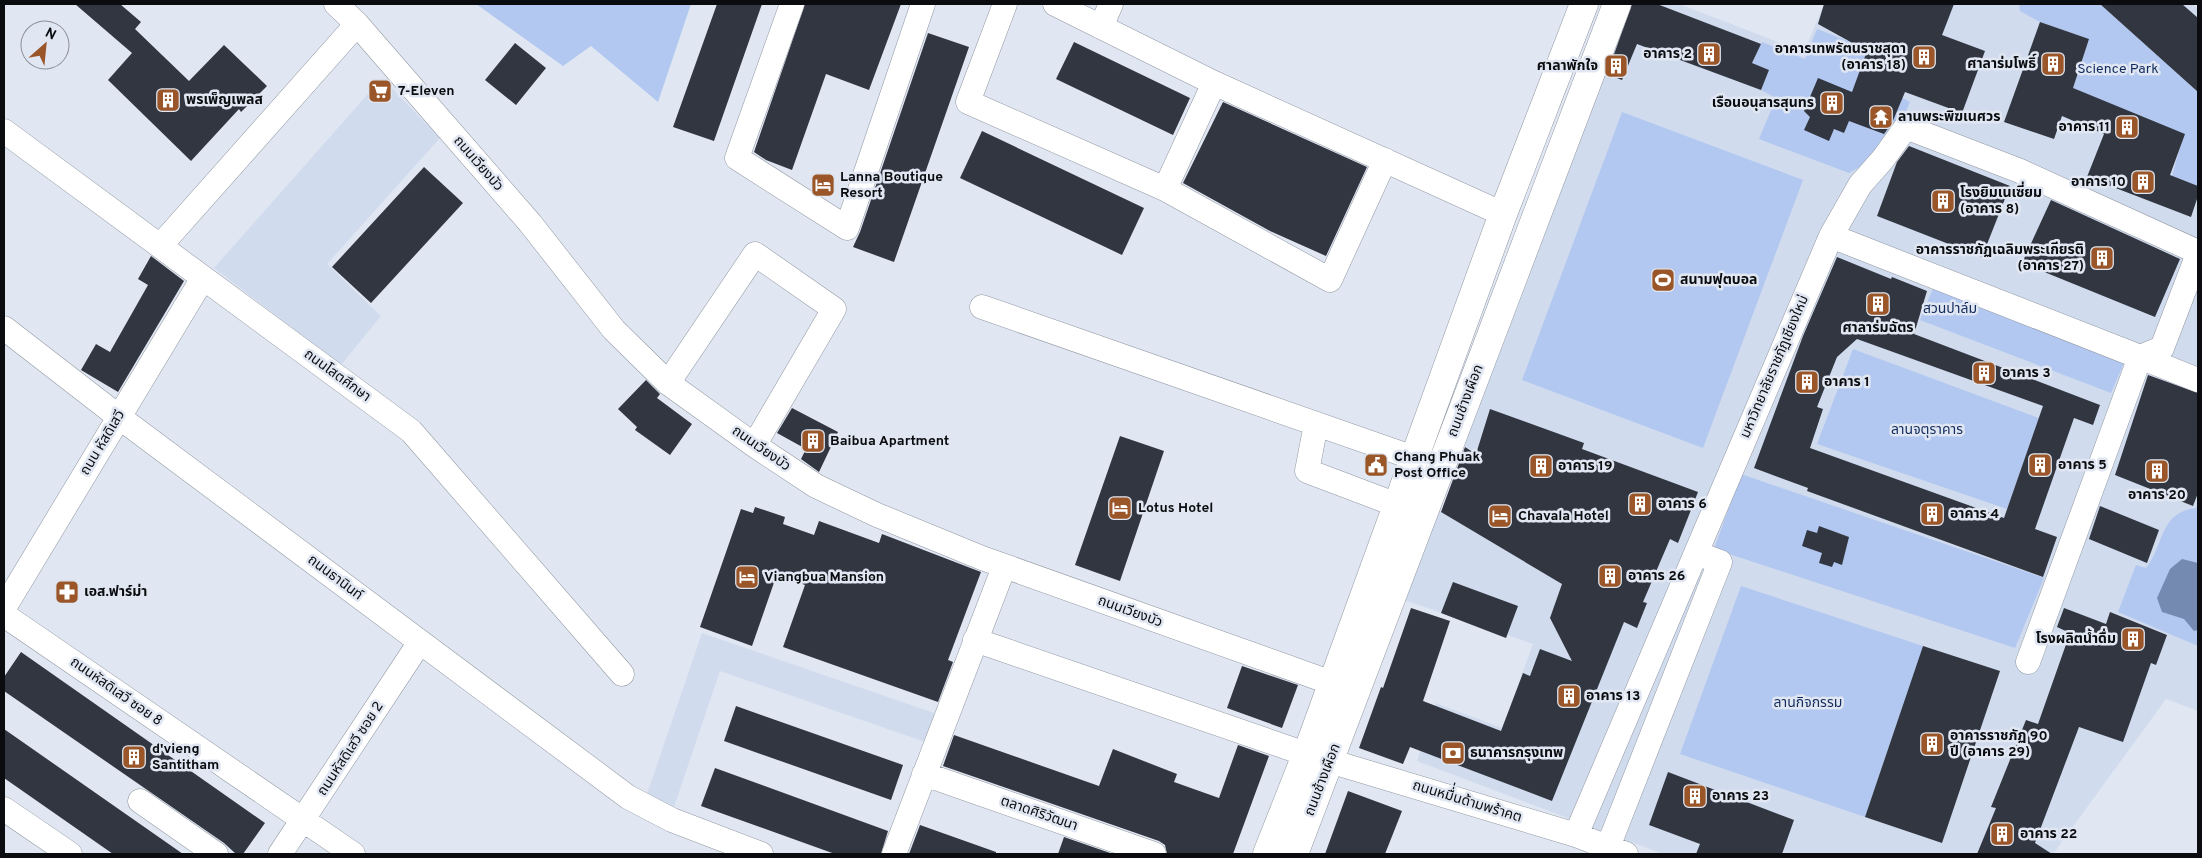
<svg xmlns="http://www.w3.org/2000/svg" width="2202" height="858" viewBox="0 0 2202 858" font-family="Overpass,'Noto Sans Thai',sans-serif">
<style>
.built{fill:#d1dbee}
.green{fill:#b2c8f0}
.water{fill:#748ab1}
.building{fill:#313640;fill-rule:evenodd}
.lines{fill:none;stroke-linecap:round;stroke-linejoin:round}
.minor-casing{stroke:#9198a2;stroke-width:25}
.major-casing{stroke:#9198a2;stroke-width:29}
.minor{stroke:#fff;stroke-width:24}
.major{stroke:#fff;stroke-width:28}
.labels{text-anchor:middle;dominant-baseline:central;stroke-width:5;stroke-linejoin:round;paint-order:stroke}
.poi-label{font-size:14px;font-weight:bold;fill:#0a0c0f;stroke:#e0e7f2;text-anchor:start}
.park-label{font-size:14px;fill:#122b5c;stroke:#e0e7f2}
.street-label{font-size:14px;fill:#0a0c0f;stroke:#e0e7f2}
</style>
<rect width="100%" height="100%" fill="#e0e7f2"/>
<!-- built -->
<path class="built" d="M1625,4h54l125,48 20,-48h369l5,5v702l-32,-12 -113,155h-390l-246,-93 19,-58 66,25 31,-84 -135,-46 35,-91 110,65 -3,-78 -83,-53z
M382,78l58,60 -113,126 54,52 -40,49 -127,-97z
M702,633l235,81 -9,29 -208,-72 -46,136 -28,-10z"/>
<!-- green -->
<path class="green" d="M476,4h215l-33,98 -67,-56 -28,20z
M1860,4h54l35,13 -7,18 -66,48 34,19 -9,20 -27,37 -25,14 -90,-34 17,-41 -15,-8 8,-20 -17,-7 10,-21 43,17 12,-30 31,12z
M2019,4h81l98,88v94l-26,-10 12,-42 -112,-45 17,-50 -49,-17 -20,-11z
M1622,112l181,68 -100,268 -181,-68z
M1936,281l191,75 -16,37 -191,-73z
M1853,349l186,69 -32,91 -190,-65z
M1741,474l303,104 -29,70 -301,-99z
M2198,502v144l-80,-34 18,-47 10,3c18,-22 13,-56 50,-60z
M1741,586l182,60 -58,171 -185,-63z"/>
<!-- water -->
<path class="water" d="M2182,559l16,4v67l-4,1 -10,-12 -22,-7 -5,-14 13,-29z"/>
<!-- building -->
<path class="building" d="M75,4h45l21,18 -6,7 54,52 35,-36 43,41 -26,26 -2,-3 -48,52 -83,-81 24,-27z
M717,4h45l-48,137 -41,-14z
M805,4h96l-32,86 -43,-16 -34,96 -26,-10 -12,-8z
M1632,4h25l104,40 -9,19 17,7 -8,20 -124,-46 -15,36 -15,-6z
M1824,4h130l-12,31 43,16 -23,62 -57,-21 -13,31 -8,11 -35,-13 -5,12 -10,-4 -5,12 -25,-11 6,-13 -6,-6 14,-33 34,14 15,-41 -49,-27z
M2100,4h82l16,14v74z
M2040,22l49,17 -16,49 112,46 -15,41 28,11v10l-7,21 -104,-40 17,-43 -42,-18 -8,23 -50,-17z
M928,33l41,14 -75,215 -41,-15 7,-15z
M1074,42l116,56 -17,37 -117,-56z
M515,43l31,25 -30,37 -31,-25z
M1223,102l144,65 -41,89 -56,-25 -87,-48z
M982,131l162,77 -22,47 -162,-77z
M1909,146l101,40 -28,71 -105,-41 20,-54z
M424,167l39,36 -92,100 -39,-36z
M2051,200l129,59 -25,58 -133,-54z
M151,256l33,25 -66,111 -37,-22 15,-26 14,8 38,-67 -10,-6z
M1837,257l54,22 1,-2 35,14 -13,43 186,71 -7,20 -19,-7 -39,111 22,8 -14,40 -236,-86 1,-3 -54,-20 49,-132zM1857,339l186,67 -39,112 -194,-70 13,-39 -6,-2 20,-50z
M2148,375l50,18v100l-5,13 -78,-31z
M646,380l14,14 -3,4 35,26 -22,31 -35,-25 2,-3 -19,-18z
M792,408l46,24 -19,40 -18,-13 5,-10 -29,-16z
M1490,409l94,34 -2,6 116,43 -20,51 -8,-4 -27,63 4,1 -10,25 -13,-6 -72,179 -142,-54 -7,17 -44,-16 22,-61 2,1 28,-80 39,13 -27,80 78,30 22,-58 7,3 10,-27 32,12 -22,-43 12,-34 -121,-72 24,-65 11,7z
M1120,436l44,15 -44,130 -45,-16z
M2100,506l59,24 -12,33 -58,-24z
M755,507l30,10 -2,7 31,11 5,-14 60,22 3,-9 99,38 -33,88 5,2 -15,40 -155,-55 22,-62 -28,-11 -25,72 -52,-19 41,-118 12,4z
M1819,526l30,11 -7,28 -8,-3 -2,5 -13,-4 3,-10 -20,-7 5,-16 10,3z
M1453,582l65,24 -12,32 -65,-25z
M2064,608l42,16 4,-12 57,23 -11,30 -5,-2 -28,79 -44,-15 -44,116 17,11h-75l19,-46 -5,-1 35,-87 12,4 32,-91 -13,-6z
M1923,646l77,25 -58,172 -77,-26z
M21,652l244,171 -22,31h-7l-12,-11 -220,-152v-14z
M1242,666l56,19 -16,43 -55,-20z
M736,706l167,59 -12,35 -167,-59z
M4,729l179,125h-70l-109,-76z
M954,735l145,51 14,-37 64,25 -3,8 45,16 19,-53 31,11 -36,98h-66l-2,-9 -6,-4 -216,-75z
M715,768l173,63 -7,23h-46l-134,-48z
M1668,772l126,48 -12,34h-86l4,-10 -51,-19z
M1348,791l54,20 -17,43h-60z
M920,825l76,27v2h-87z
M1064,837l49,17h-55z"/>
<g class="lines">
<!-- minor casing -->
<g class="minor-casing">
<path id="minor" d="M336,4l21,20 173,199 84,107 54,53 89,64 59,39 61,29 105,43 350,125
M792,4l-55,154 110,70 76,-224
M1005,4l-37,98 197,87 165,91 55,-120
M1055,4l159,79 289,131
M1101,27l10,-23
M4,131l407,300 211,243
M1165,189l49,-106
M1831,236l309,121 22,-9 36,-94
M160,246l197,-222
M982,307l432,151
M4,328l115,89 509,380 44,23 89,34
M668,383l87,-129 79,55 -79,135
M1316,424l-9,47 90,34
M4,608l199,-330
M4,615l349,239
M975,640l331,114 270,81 50,19
M2028,662l112,-305 58,23
M924,774l230,80
M140,801l76,53
M4,809l66,45
M1576,835l255,-599 29,-51 23,-26 23,-32 114,44 178,81
M1608,847l112,-285 -24,-9
M280,854l140,-212
M894,854l110,-287"/>
</g>
<!-- major casing -->
<g class="major-casing">
<path id="major" d="M1267,854l43,-109 193,-531 81,-210
M1294,854l323,-850"/>
</g>
<!-- minor -->
<use href="#minor" class="minor"/>
<!-- major -->
<use href="#major" class="major"/>
</g>
<!-- icons -->
<defs>
<g id="building-square" transform="scale(1.25)"><rect x="-9" y="-9" width="18" height="18" rx="4" fill="#9a5628" stroke="#e0e7f2"/><path d="M-4-6H4V6H1V3H-1V6H-4ZM-2.5-4.3h1.7v1.8h-1.7ZM.8-4.3h1.7v1.8H.8ZM-2.5-1h1.7V.8h-1.7ZM.8-1h1.7V.8H.8Z" fill="#fff"/></g>
<g id="supermarket-square" transform="scale(1.25)"><rect x="-9" y="-9" width="18" height="18" rx="4" fill="#9a5628" stroke="#e0e7f2"/><path d="M-6-5.5h2.5l.6 2H6L4.5 2H-2.5L-4.4-4H-6ZM-1.5 3.2a1.3 1.3 0 1 0 .1 0ZM3 3.2a1.3 1.3 0 1 0 .1 0Z" fill="#fff"/></g>
<g id="temple-square" transform="scale(1.25)"><rect x="-9" y="-9" width="18" height="18" rx="4" fill="#9a5628" stroke="#e0e7f2"/><path d="M0-6L5-2H3V0L6.5 2.5H4V6H1.5V3h-3V6H-4V2.5H-6.5L-3 0V-2H-5Z" fill="#fff"/></g>
<g id="hotel-square" transform="scale(1.25)"><rect x="-9" y="-9" width="18" height="18" rx="4" fill="#9a5628" stroke="#e0e7f2"/><path d="M-6-4.5h1.5V1H6V5H4.5V3h-9V5H-6ZM-4 0a1.8 1.8 0 1 1 3.6 0ZM.5 0V-2.5h3Q6-2.5 6 0Z" fill="#fff"/></g>
<g id="stadium-square" transform="scale(1.25)"><rect x="-9" y="-9" width="18" height="18" rx="4" fill="#9a5628" stroke="#e0e7f2"/><path d="M0-5a6.5 5 0 1 0 0 10a6.5 5 0 1 0 0-10ZM-3.5-1.8h7v3.6h-7Z" fill="#fff"/></g>
<g id="civic-square" transform="scale(1.25)"><rect x="-9" y="-9" width="18" height="18" rx="4" fill="#9a5628" stroke="#e0e7f2"/><path d="M-.6-6.5H3V-4.5H.6V-3L4-1V1h2V6H-6V1h2V-1L-.6-3ZM-1.2 2.5V6h2.4V2.5Z" fill="#fff"/></g>
<g id="pharmacy-square" transform="scale(1.25)"><rect x="-9" y="-9" width="18" height="18" rx="4" fill="#9a5628" stroke="#e0e7f2"/><path d="M-2-6h4v4h4v4h-4v4h-4v-4h-4v-4h4Z" fill="#fff"/></g>
<g id="bank-square" transform="scale(1.25)"><rect x="-9" y="-9" width="18" height="18" rx="4" fill="#9a5628" stroke="#e0e7f2"/><path d="M-6-4H6V4H-6ZM0-2.3a2.3 2.3 0 1 0 0 4.6a2.3 2.3 0 1 0 0-4.6Z" fill="#fff"/></g>
</defs>
<g fill-rule="evenodd">
<use href="#building-square" x="1709" y="54"/>
<use href="#building-square" x="1924" y="57"/>
<use href="#building-square" x="2053" y="64"/>
<use href="#building-square" x="1616" y="66"/>
<use href="#supermarket-square" x="380" y="91"/>
<use href="#building-square" x="168" y="100"/>
<use href="#building-square" x="1832" y="103"/>
<use href="#temple-square" x="1881" y="117"/>
<use href="#building-square" x="2127" y="127"/>
<use href="#building-square" x="2143" y="182"/>
<use href="#hotel-square" x="823" y="185"/>
<use href="#building-square" x="1943" y="201"/>
<use href="#building-square" x="2102" y="258"/>
<use href="#stadium-square" x="1663" y="280"/>
<use href="#building-square" x="1878" y="304"/>
<use href="#building-square" x="1984" y="373"/>
<use href="#building-square" x="1807" y="382"/>
<use href="#building-square" x="813" y="441"/>
<use href="#civic-square" x="1376" y="465"/>
<use href="#building-square" x="2040" y="465"/>
<use href="#building-square" x="1541" y="466"/>
<use href="#building-square" x="2157" y="471"/>
<use href="#building-square" x="1640" y="504"/>
<use href="#hotel-square" x="1120" y="508"/>
<use href="#building-square" x="1932" y="514"/>
<use href="#hotel-square" x="1500" y="516"/>
<use href="#building-square" x="1610" y="576"/>
<use href="#hotel-square" x="747" y="577"/>
<use href="#pharmacy-square" x="67" y="592"/>
<use href="#building-square" x="2133" y="639"/>
<use href="#building-square" x="1569" y="696"/>
<use href="#building-square" x="1932" y="744"/>
<use href="#bank-square" x="1453" y="753"/>
<use href="#building-square" x="134" y="757"/>
<use href="#building-square" x="1695" y="796"/>
<use href="#building-square" x="2002" y="834"/>
</g>
<g class="labels">
<!-- poi labels -->
<g class="poi-label">
<text x="1906" y="49" text-anchor="end">อาคารเทพรัตนราชสุดา<tspan x="1906" dy="16">(อาคาร 18)</tspan></text>
<text x="1692" y="54" text-anchor="end">อาคาร 2</text>
<text x="2036" y="64" text-anchor="end">ศาลาร่มโพธิ์</text>
<text x="1598" y="66" text-anchor="end">ศาลาพักใจ</text>
<text x="398" y="91">7-Eleven</text>
<text x="186" y="100">พรเพ็ญเพลส</text>
<text x="1814" y="103" text-anchor="end">เรือนอนุสารสุนทร</text>
<text x="1898" y="117">ลานพระพิฆเนศวร</text>
<text x="2110" y="127" text-anchor="end">อาคาร 11</text>
<text x="840" y="177">Lanna Boutique<tspan x="840" dy="16">Resort</tspan></text>
<text x="2126" y="182" text-anchor="end">อาคาร 10</text>
<text x="1960" y="193">โรงยิมเนเซี่ยม<tspan x="1960" dy="16">(อาคาร 8)</tspan></text>
<text x="2084" y="250" text-anchor="end">อาคารราชภัฏเฉลิมพระเกียรติ<tspan x="2084" dy="16">(อาคาร 27)</tspan></text>
<text x="1680" y="280">สนามฟุตบอล</text>
<text x="1878" y="328" text-anchor="middle">ศาลาร่มฉัตร</text>
<text x="2002" y="373">อาคาร 3</text>
<text x="1824" y="382">อาคาร 1</text>
<text x="830" y="441">Baibua Apartment</text>
<text x="1394" y="457">Chang Phuak<tspan x="1394" dy="16">Post Office</tspan></text>
<text x="2058" y="465">อาคาร 5</text>
<text x="1558" y="466">อาคาร 19</text>
<text x="2157" y="495" text-anchor="middle">อาคาร 20</text>
<text x="1658" y="504">อาคาร 6</text>
<text x="1138" y="508">Lotus Hotel</text>
<text x="1950" y="514">อาคาร 4</text>
<text x="1518" y="516">Chavala Hotel</text>
<text x="1628" y="576">อาคาร 26</text>
<text x="764" y="577">Viangbua Mansion</text>
<text x="84" y="592">เอส.ฟาร์ม่า</text>
<text x="2116" y="639" text-anchor="end">โรงผลิตน้ำดื่ม</text>
<text x="1586" y="696">อาคาร 13</text>
<text x="1950" y="736">อาคารราชภัฏ 90<tspan x="1950" dy="16">ปี (อาคาร 29)</tspan></text>
<text x="152" y="749">d'vieng<tspan x="152" dy="16">Santitham</tspan></text>
<text x="1470" y="753">ธนาคารกรุงเทพ</text>
<text x="1712" y="796">อาคาร 23</text>
<text x="2020" y="834">อาคาร 22</text>
</g>
<!-- park labels -->
<g class="park-label">
<text x="2118" y="69">Science Park</text>
<text x="1950" y="309">สวนปาล์ม</text>
<text x="1927" y="430">ลานจตุราคาร</text>
<text x="1808" y="703">ลานกิจกรรม</text>
</g>
<!-- street labels -->
<g class="street-label">
<text transform="translate(478 164) rotate(49)">ถนนเวียงบัว</text>
<text transform="translate(1775 367) rotate(-67)">มหาวิทยาลัยราชภัฏเชียงใหม่</text>
<text transform="translate(337 376) rotate(36)">ถนนโสตศึกษา</text>
<text transform="translate(1466 401) rotate(-69)">ถนนช้างเผือก</text>
<text transform="translate(103 443) rotate(-59)">ถนน หัสดิเสวี</text>
<text transform="translate(761 449) rotate(35)">ถนนเวียงบัว</text>
<text transform="translate(335 578) rotate(37)">ถนนธานินท์</text>
<text transform="translate(1130 612) rotate(20)">ถนนเวียงบัว</text>
<text transform="translate(116 692) rotate(35)">ถนนหัสดิเสวี ซอย 8</text>
<text transform="translate(351 749) rotate(-57)">ถนนหัสดิเสวี ซอย 2</text>
<text transform="translate(1323 780) rotate(-69)">ถนนช้างเผือก</text>
<text transform="translate(1467 802) rotate(17)">ถนนหมื่่นด้ามพร้าคต</text>
<text transform="translate(1039 814) rotate(19)">ตลาดศิริวัฒนา</text>
</g>
</g>
<!-- border -->
<rect width="2202" height="858" fill="none" stroke="#0a0c0f" stroke-width="10"/>
<!-- north arrow -->
<g transform="translate(45 45) rotate(27)"><circle r="24" fill="#e0e7f2" stroke="#8a8f97"/>
<path d="M0-4L9 19L0 12L-9 19Z" fill="#9a5628"/>
<text y="-8" font-size="14" font-weight="bold" text-anchor="middle" fill="#0a0c0f">N</text>
</g>
</svg>
